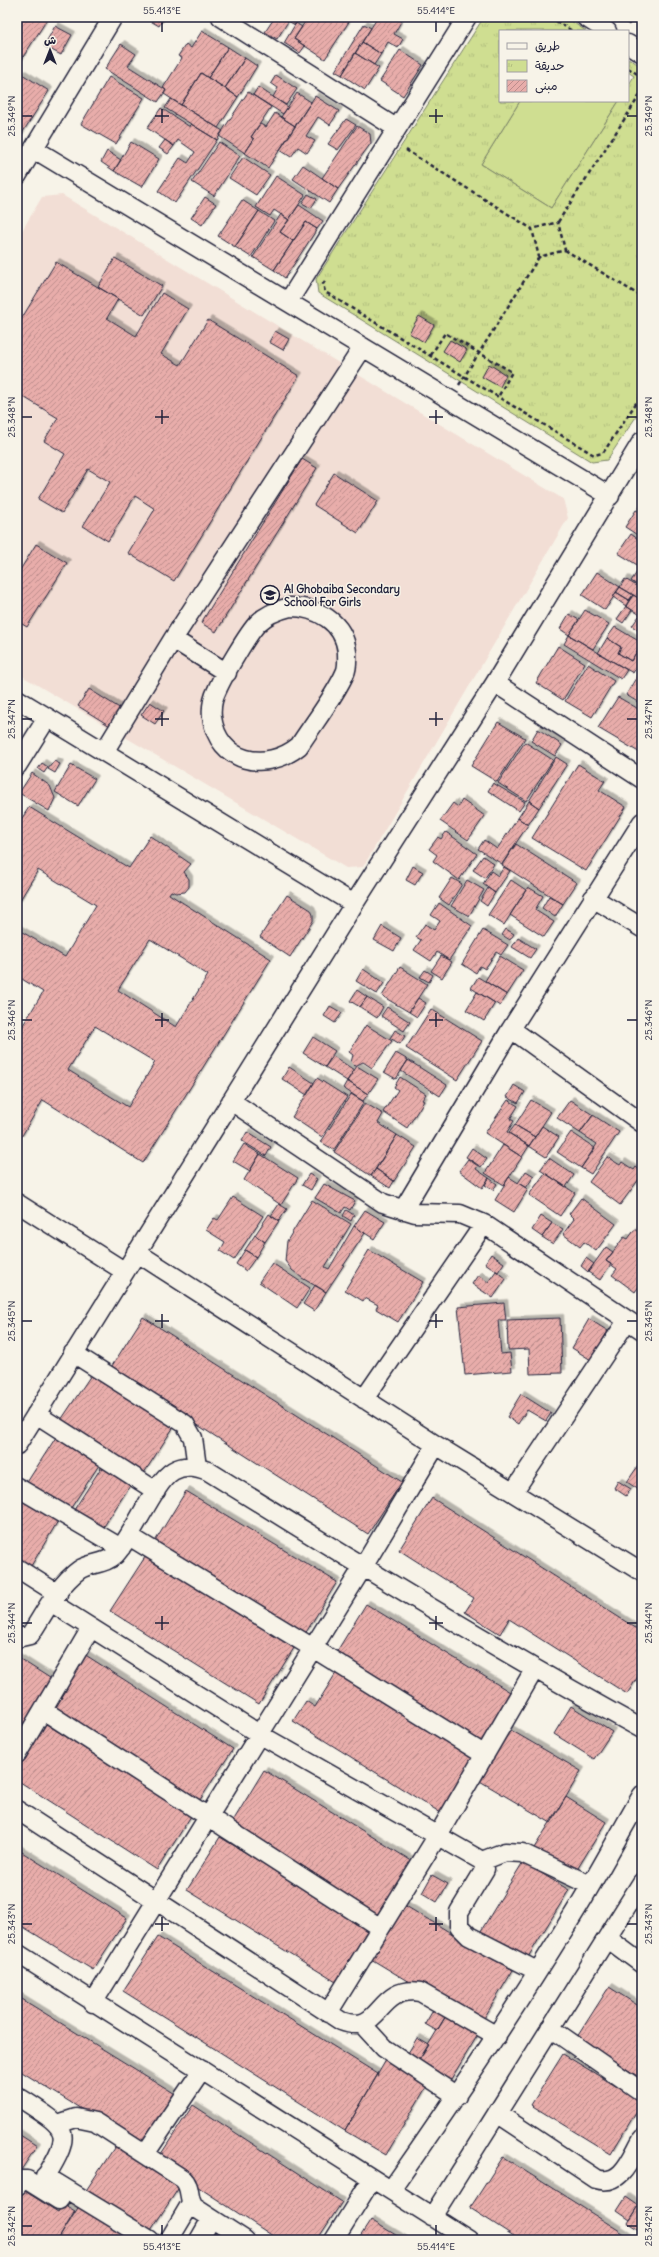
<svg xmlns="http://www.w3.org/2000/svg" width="659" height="2257" viewBox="0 0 659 2257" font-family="Delius,'Playpen Sans Arabic',sans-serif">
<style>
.built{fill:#f2ded5}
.grass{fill:#cfde91;stroke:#788066}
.park{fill:url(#park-tufts);stroke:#788066}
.building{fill:url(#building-hatch);stroke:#22223b;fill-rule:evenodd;filter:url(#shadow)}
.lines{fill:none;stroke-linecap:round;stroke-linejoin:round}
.minor-casing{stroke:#22223b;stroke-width:21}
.path{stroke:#22223b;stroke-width:2.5;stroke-dasharray:4 3;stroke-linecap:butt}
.minor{stroke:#f7f3e8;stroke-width:18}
.ticks{fill:none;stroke:#22223b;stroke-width:1.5}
.labels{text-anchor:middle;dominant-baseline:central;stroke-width:3;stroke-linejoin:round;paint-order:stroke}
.poi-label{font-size:11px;font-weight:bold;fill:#22223b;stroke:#f7f3e8;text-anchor:start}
.neatline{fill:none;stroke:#22223b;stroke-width:1.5}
.ticks-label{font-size:10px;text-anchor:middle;fill:#22223b}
</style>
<defs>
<pattern id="park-tufts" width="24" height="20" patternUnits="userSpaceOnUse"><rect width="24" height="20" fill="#cfde91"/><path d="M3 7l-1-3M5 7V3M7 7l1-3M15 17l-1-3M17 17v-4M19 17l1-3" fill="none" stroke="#b1be7e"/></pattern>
<pattern id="building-hatch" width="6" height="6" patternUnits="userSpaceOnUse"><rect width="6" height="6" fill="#e8adaa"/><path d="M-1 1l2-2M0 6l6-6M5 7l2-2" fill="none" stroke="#bc8c8c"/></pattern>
<filter id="shadow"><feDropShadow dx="3.5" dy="-3.5" stdDeviation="0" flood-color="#0004"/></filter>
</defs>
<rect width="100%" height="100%" fill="#f7f3e8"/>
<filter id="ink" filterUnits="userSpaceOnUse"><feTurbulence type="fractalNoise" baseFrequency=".025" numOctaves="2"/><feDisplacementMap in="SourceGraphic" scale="8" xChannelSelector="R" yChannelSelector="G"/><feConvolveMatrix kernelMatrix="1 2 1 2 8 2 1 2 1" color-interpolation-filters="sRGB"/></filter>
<g filter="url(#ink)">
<!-- built -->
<path class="built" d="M62,195l501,304 5,19 -205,349 -17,1 -329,-195v-434l25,-42z"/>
<!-- grass -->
<path class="grass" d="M520,101h99l-68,107 -70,-44z"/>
<!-- park -->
<path class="park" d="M484,17h81l21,14h-86v70h20l-39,63 70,44 68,-107h9v-15l6,-10 -6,-4v-14l14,9v341l-35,52 -15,2 -274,-169 -2,-14z"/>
<!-- building -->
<path class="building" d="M17,17l31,1 -30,47 -1,-1z
M148,17h16l-5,9 -12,-7z
M275,17h16l-14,22 -12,-7z
M291,17h8l-4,8 -7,-4z
M308,17h44l-27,42 -31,-20z
M378,17h19l5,3 -8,14 9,5 -5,9 -10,-6 -7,12 -19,-12z
M623,17h11l-5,8 -8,-6z
M296,23l6,4 -8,12 11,7 -5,7 -16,-10z
M364,24l7,4 -29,47 -7,-4z
M55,26l17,9 -11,20 -17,-9z
M202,31l26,16 -20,31 -7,-5 -20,32 -17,-11 2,-4 -3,-2 19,-30 -4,-2 8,-12 5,4z
M362,42l19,12 -7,11 -19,-12z
M121,44l15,10 -8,12 38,24 -8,12 -53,-33z
M228,47l17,11 -20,30 -17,-10z
M400,50l23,15 -20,31 -23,-15z
M355,53l24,15 -14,22 -23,-15z
M245,58l12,8 -19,31 -13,-9z
M201,73l37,24 -20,31 -37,-23z
M22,74l27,17 -30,47 -2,-1v-55z
M276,75l21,14 -11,16 -13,-8 5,-9 -7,-5z
M109,77l35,21 -28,46 -35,-20z
M258,87l30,20 -5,7 -30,-19z
M248,92l23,15 -20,30 3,2 -9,14 -26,-17z
M297,93l14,9 -16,24 -14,-9z
M315,96l24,15 -9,14 -12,-8 -12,19 9,5 -8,12 -9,-6 -7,10 -11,-7z
M171,99l52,32 -6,9 -52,-32z
M161,108l29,19 1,-3 26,16 -42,63 -17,-12 22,-33 8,5 7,-11 -17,-12 -4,6 -27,-18z
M275,113l20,13 -27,42 -23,-15 9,-14 -3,-2 9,-13 6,3z
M346,119l10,6 -18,25 -10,-6z
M357,126l13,8 1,9 -33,46 -16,-11z
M165,140l9,6 -6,8 -9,-6z
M131,142l28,17 -17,28 -28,-16z
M219,142l21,14 -26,40 -22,-14z
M107,151l14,9 -7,11 -13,-9z
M243,157l27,18 -14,20 -27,-17z
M303,165l35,24 -9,14 -36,-24z
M276,176l29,19 -16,25 -15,-10 -4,6 -14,-9z
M308,194l9,5 -6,9 -9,-5z
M205,197l11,7 -14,21 -11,-7z
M242,200l17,11 -24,36 -17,-11z
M299,205l24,16 -6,8 -11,-7 -13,19 -13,-9z
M259,211l15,10 -23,36 -16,-10z
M281,214l8,6 -9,12 13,9 -19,29 -21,-13z
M306,222l11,7 -32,49 -11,-8z
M115,258l47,28 -18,29 -46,-28z
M56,262l62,37 -11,19 29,18 26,-43 26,16 -27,45 19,11 28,-45 91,56 -125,205 -46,-28 27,-44 -20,-13 -27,45 -25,-15 27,-44 -22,-13 -26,44 -24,-14 27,-45 -21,-13 14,-23 -41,-25v-67z
M419,316l15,9 -10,17 -15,-9z
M275,331l14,8 -6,11 -14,-8z
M450,340l17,10 -7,12 -17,-11z
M489,364l17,11 -6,12 -18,-10z
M302,459l15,9 -101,164 -15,-9z
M334,473l44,28 -20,32 -44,-28z
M636,510l6,3v25l-17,-11z
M631,534l11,8v26l-24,-15z
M36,544l31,19 -40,64 -10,-6v-46z
M639,569l3,2v17l-11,-7z
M597,572l23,15 -15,23 -23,-15z
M625,579l17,10v11l-22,-13z
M620,587l13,8 -4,5 -13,-8z
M616,592l13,8 -3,6 -13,-9z
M633,595l9,5v16l-16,-10z
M626,606l6,4 -9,13 -6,-4z
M585,610l24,14 -16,25 -24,-14z
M569,614l10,6 -10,15 -9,-6z
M639,616l3,3v14l-10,-7z
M615,627l27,16 -11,18 -13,-8 3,-6 -14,-9z
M569,635l58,35 -6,9 -57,-35z
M607,638l14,9 -3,6 13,8 11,-18v15l-9,15 -35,-20z
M558,646l27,17 -22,37 -27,-17z
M588,664l26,17 -22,36 -27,-16z
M640,671l2,2v38l-4,-3 3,-4 -15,-9z
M89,689l32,20 -11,17 -32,-20z
M618,697l24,14v43l-44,-26z
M150,702l14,9 -9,13 -14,-9z
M498,722l27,16 -28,44 -26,-16z
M538,729l24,16 -7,11 -24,-15z
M525,742l28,18 -27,41 -28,-18z
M556,757l11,7 -28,44 -10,-7z
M54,761l6,3 -5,9 -7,-4z
M42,763l6,4 -4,6 -6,-4z
M578,764l27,17 -6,9 27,17 -40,64 -54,-33z
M71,765l24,14 -17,27 -23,-14z
M32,773l18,13 5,12 -6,13 -30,-18z
M493,783l32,19 -6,9 -31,-20z
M462,800l23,16 -17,24 -28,-19 13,-18 5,4z
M529,801l10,7 -11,17 -10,-7z
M29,807l100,61 21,-32 41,28 -7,8 5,7v8l-4,5 -9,1 -5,-2 -2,3 102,65 -128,204 -100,-63 -23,39 -3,-2v-102l26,-43 -26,-16v-47l48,28 31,-52 -58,-35 -21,35v-79zM150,939l58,36 -32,52 -58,-37zM95,1026l60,36 -27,45 -60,-37z
M518,818l10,7 -26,39 -24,-15 6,-9 13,9z
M446,832l31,22 -18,26 -26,-19 4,-6 -8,-6 9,-12 3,2z
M516,844l61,39 -14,21 -61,-39z
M483,856l11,8 -9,14 -12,-8z
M413,866l10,6 -8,13 -9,-5z
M504,867l6,4 -15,22 -12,-9 8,-13 7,5z
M452,878l10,6 -13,21 -10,-7z
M467,880l17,10 -15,26 -18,-10z
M511,880l15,10 -22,35 -16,-10z
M528,887l15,9 -8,14 19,12 -10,15 -34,-22z
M488,888l7,5 -8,13 -7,-5z
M287,895l24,15 2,5v6l-23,36 -30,-20z
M549,896l14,8 -8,13 -13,-9z
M439,903l33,23 -23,34 -12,-8 -6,9 -17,-11 7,-10 -5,-3 9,-13 9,6 6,-9 -9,-6z
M382,926l19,12 -7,13 -20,-11z
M506,929l8,5 -4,6 -8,-5z
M483,930l25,15 -7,10 -5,-3 -11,17 -5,-3 -4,7 -14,-9z
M518,938l18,11 -6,9 -18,-11z
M441,956l11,6 -10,16 -11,-7z
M500,956l23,14 -16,25 -22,-14z
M400,967l27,17 -18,28 -27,-16z
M363,969l21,14 -7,11 -21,-13z
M425,970l8,5 -4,7 -9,-5z
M478,977l29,18 -7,11 -29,-18z
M357,990l10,7 -7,10 -10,-6z
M477,992l18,11 -11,18 -18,-11z
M367,997l16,10 -6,11 -17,-11z
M418,998l8,5 -9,14 -8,-5z
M330,1006l12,7 -7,10 -11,-7z
M387,1007l23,15 -6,9 -23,-15z
M431,1009l51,32 -25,39 -51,-32z
M366,1025l26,16 -20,27 -9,-6 -8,4 -4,-4 2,-7 -4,-3z
M395,1030l10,6 -5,8 -10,-6z
M313,1037l22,14 -10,16 -22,-14z
M396,1053l12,7 -12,19 -12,-7z
M333,1056l21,14 -7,11 -22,-14z
M408,1060l39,25 -7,11 -39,-25z
M357,1066l21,13 -10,15 -21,-13z
M289,1067l25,16 -7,12 -25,-16z
M400,1077l26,17 -4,6 2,1 -17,27 -24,-16 15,-22 -4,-3z
M317,1078l30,19 -25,40 -30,-20z
M347,1081l21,13 -5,7 -20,-13z
M514,1085l11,7 -7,11 -11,-6z
M351,1094l13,8 -30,48 -13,-8z
M508,1100l10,6 -8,13 4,2 -7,11 22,14 -7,11 -37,-24z
M531,1100l20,12 -16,25 -20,-12z
M570,1100l23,15 -13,18 -23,-15z
M365,1103l18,11 -5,9 19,12 -26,41 -37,-24z
M593,1115l26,17 -28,42 -10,-6 16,-24 -17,-11z
M515,1125l20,12 -6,9 -20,-13z
M542,1126l17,11 -13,20 -17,-11z
M247,1132l24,15 -5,9 -24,-15z
M571,1132l24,16 -14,20 -24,-16z
M397,1135l19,12 -22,34 -18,-12z
M244,1144l16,10 -10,17 -17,-10z
M503,1145l19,12 -18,28 -19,-12z
M472,1148l15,11 -6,8 -15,-10z
M260,1154l38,24 -17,27 -37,-25z
M607,1157l13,8 2,-3 12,8 2,-3 6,5v3l-22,30 -31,-23z
M549,1158l25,17 -8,12 -26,-17z
M468,1159l10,7 -2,3 13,9 -7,10 -23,-17z
M376,1169l18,12 -4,7 -19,-12z
M526,1171l8,5 -8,12 -8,-5z
M545,1173l30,20 -15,23 -31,-21z
M309,1174l8,5 -6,11 -9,-5z
M509,1177l19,12 -14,23 -19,-12z
M489,1178l8,6 -4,6 -8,-5z
M324,1184l31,17 -5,9 -5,-3 -4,6 -26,-15z
M233,1197l30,19 -29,44 -14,-9 5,-9 -19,-12 8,-12 4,2z
M581,1198l35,26 -20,27 -12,-9 -4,5 -17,-13 11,-15 -5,-5z
M312,1200l39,24 -26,43 4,2 25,-43 11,7 -39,59 -24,-14 -10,-8 -7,-9 2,-20z
M279,1204l8,5 -8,12 -8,-5z
M346,1210l8,5 -3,6 -8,-5z
M365,1210l20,12 -11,17 -20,-13z
M269,1214l10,7 -14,21 -10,-7z
M541,1216l11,7 -10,14 -10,-7z
M552,1223l11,6 -10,15 -11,-7z
M635,1229l7,5v48l-7,10 -23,-17 5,-6 -11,-8 18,-24 4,2z
M255,1235l10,7 -9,15 -11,-7z
M606,1247l7,5 -7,9 5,3 -11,16 -12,-8z
M245,1250l11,7 -10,14 -10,-7z
M369,1250l54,32 -25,40 -22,-13 2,-4 -13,-7 -2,3 -18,-11z
M491,1254l13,9 -6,9 -13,-9z
M586,1258l8,6 -6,8 -7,-6z
M272,1263l38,25 -13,20 -38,-26z
M496,1271l10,8 -13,19 -21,-14 6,-9 10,7z
M315,1285l11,7 -12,19 -11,-7z
M504,1303l2,17h-8l3,34 9,-1 2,18 -47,4 -7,-68z
M143,1317l259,165 -34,52 -258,-165z
M560,1318l2,55 -32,1 -1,-25 -21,1 -1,-30z
M589,1319l19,12 -17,29 -19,-12z
M95,1369l82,53 -35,54 -83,-53z
M521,1394l30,19 -5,8 -19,-11 -9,14 -11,-7z
M58,1434l43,28 -34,52 -43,-27z
M642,1460v32l-15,-10z
M104,1463l29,18 -32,50 -29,-18z
M618,1481l13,8 -5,7 -12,-8z
M186,1491l151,91 -32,52 -151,-91z
M21,1492l40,24 -33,55 -11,-7v-66z
M432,1498l210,134v38l-15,24 -118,-75 -9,15 -35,-22 9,-14 -75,-48z
M147,1554l147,94 -35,56 -149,-93z
M366,1604l149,91 -32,52 -149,-91z
M84,1654l149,95 -35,54 -150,-95z
M17,1657l36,23 -34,53 -2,-2z
M336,1673l139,86 -34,54 -148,-92 13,-20 9,6z
M571,1706l41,26 -18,27 -40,-25z
M43,1722l148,94 -34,54 -140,-90v-17z
M509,1729l72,42 -30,52 -73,-43z
M264,1770l151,93 -35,56 -150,-93z
M566,1797l40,25 -31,51 -41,-25z
M220,1837l149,91 -33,54 -149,-92z
M17,1849l110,69 -34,52 -76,-47z
M523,1862l46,28 -44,72 -46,-28z
M432,1875l16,9 -11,18 -15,-9z
M399,1902l114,68 -33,55 -114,-69z
M158,1937l220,137 -33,57 -222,-140z
M609,1987l33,21v71l-65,-42z
M17,1996l160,99 -33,53 -127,-79z
M435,2007l12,7 -10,17 -12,-7z
M447,2014l32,19 -31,51 -32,-19z
M417,2038l12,7 -13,20 -11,-7z
M563,2054l79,48 -31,52 -80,-49z
M386,2060l42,24 -42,71 -41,-24z
M193,2105l149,97 -25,38h-38l-122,-80z
M17,2133l20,13 -20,30z
M118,2142l64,41 -35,53 -64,-41z
M503,2157l131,83h-114l-50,-32z
M20,2188l38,24 5,-8 12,7 -17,29h-41v-47z
M626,2197l13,9 -9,14 -13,-9z
M642,2201v31l-14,-9z
M81,2203l60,37h-83z
M371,2220l33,20h-46z"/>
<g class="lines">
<!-- minor casing -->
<g class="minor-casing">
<path id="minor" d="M221,17l175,111
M585,17l22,14
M628,44l14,9
M34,149l576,347
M17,176l96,-159
M288,302l179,-285
M290,607c27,0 54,15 57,45 0,7 1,15 -2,21 -10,23 -32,51 -46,73 -33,27 -81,17 -87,-29 -1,-9 1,-19 5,-27 6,-14 31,-57 41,-67 9,-9 20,-13 32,-16z
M173,639l54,34
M495,683l147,96
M17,699l337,205
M104,752l69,-113 190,-292
M17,766l30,-48
M593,898l49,30
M511,1029l131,94
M231,1101l152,102 32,10 45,1 24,10 158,106
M17,1203l107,68
M403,1210l108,-181 131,-207
M136,1252l300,193 206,127
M73,1353l112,71 8,14 4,29
M364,1399l120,-175
M36,1414l120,77
M17,1445l337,-541 141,-221 147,-242
M17,1487l104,61
M514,1491l113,-170
M129,1536l184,112 172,107
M17,1568l41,26
M52,1603l207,131 223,127 3,8 -26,43v14l10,10 68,35
M17,1638l13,-3c14,-21 28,-50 49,-65 10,-7 27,-6 36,-15 19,-20 39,-73 58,-84 12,-7 24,-4 35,0 143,89 286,177 434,258
M43,1710l336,217
M17,1754l74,-126
M17,1810l324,211c42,16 34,-36 79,-29l77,44
M482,1861l23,-9 17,1 68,32
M607,1938l35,26
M17,1953l452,287
M93,2003l270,-436 73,-122
M328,2013l110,-178 96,-165
M362,2024l22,24 73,48
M550,2028l92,64
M17,2096c54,35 58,33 23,90
M497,2113l99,66c26,8 35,-21 46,-40
M58,2124l18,-6 19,4 88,57c9,8 4,19 11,28l51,33
M145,2154l57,-84
M45,2176l105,64
M17,2186l5,-6h5l32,20
M391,2190c61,-87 121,-176 177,-267 26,-41 49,-85 74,-128
M432,2217l210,-335
M169,2240l22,-37
M199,2240l12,-21
M334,2240l38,-61"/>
</g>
<!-- path -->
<path class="path" d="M550,17l22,14
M628,68l14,9
M406,150l126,79 7,28 26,-7 -7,-28 -26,7
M558,222l84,-130
M565,250l77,47
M325,281l-2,3 2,8 269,163 9,-2 39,-59
M431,355l14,-22 67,39 -14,25
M459,385l80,-128"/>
<!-- minor -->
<use href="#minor" class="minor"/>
</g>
</g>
<!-- ticks -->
<path class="ticks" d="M162,22v10M436,22v10M162,109v14M436,109v14M22,116h10M155,116h14M429,116h14M627,116h10M162,410v14M436,410v14M22,417h10M155,417h14M429,417h14M627,417h10M162,712v14M436,712v14M22,719h10M155,719h14M429,719h14M627,719h10M162,1013v14M436,1013v14M22,1020h10M155,1020h14M429,1020h14M627,1020h10M162,1314v14M436,1314v14M22,1321h10M155,1321h14M429,1321h14M627,1321h10M162,1616v14M436,1616v14M22,1623h10M155,1623h14M429,1623h14M627,1623h10M162,1917v14M436,1917v14M22,1924h10M155,1924h14M429,1924h14M627,1924h10M162,2225v10M436,2225v10M22,2226h10M627,2226h10"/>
<!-- icons -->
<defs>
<g id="school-ring" transform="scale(1)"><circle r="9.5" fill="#f7f3e8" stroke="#22223b" stroke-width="1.5"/><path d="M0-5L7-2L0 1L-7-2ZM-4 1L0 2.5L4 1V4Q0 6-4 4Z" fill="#22223b"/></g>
</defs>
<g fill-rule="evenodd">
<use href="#school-ring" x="270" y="595"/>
</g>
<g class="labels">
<!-- poi labels -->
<g class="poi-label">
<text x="284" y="589">Al Ghobaiba Secondary<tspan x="284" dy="13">School For Girls</tspan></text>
</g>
</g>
<!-- margin -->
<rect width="659" height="2257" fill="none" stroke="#f7f3e8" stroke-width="44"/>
<!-- legend -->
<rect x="499" y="30" width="130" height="72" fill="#f7f3e8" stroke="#a29fa3"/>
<rect x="507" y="43" width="20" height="6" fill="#f7f3e8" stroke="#a29fa3"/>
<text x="535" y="50" font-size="12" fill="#22223b">طريق</text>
<rect x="507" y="60" width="20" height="12" fill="url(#park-tufts)" stroke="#a29fa3"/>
<text x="535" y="70" font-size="12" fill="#22223b">حديقة</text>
<rect x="507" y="80" width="20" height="12" fill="url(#building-hatch)" stroke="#a29fa3"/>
<text x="535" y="90" font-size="12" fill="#22223b">مبنى</text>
<!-- north arrow -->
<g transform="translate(50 50)" stroke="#f7f3e8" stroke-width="3" paint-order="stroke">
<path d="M0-3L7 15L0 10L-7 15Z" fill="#22223b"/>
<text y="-6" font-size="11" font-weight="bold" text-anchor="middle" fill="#22223b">ش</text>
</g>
<rect x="22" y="22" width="615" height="2213" class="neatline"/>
<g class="ticks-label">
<text x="162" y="14">55.413°E</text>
<text x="436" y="14">55.414°E</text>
<text transform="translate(11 116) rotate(-90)" y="4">25.349°N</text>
<text transform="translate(648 116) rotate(-90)" y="4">25.349°N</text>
<text transform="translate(11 417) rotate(-90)" y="4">25.348°N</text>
<text transform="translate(648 417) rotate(-90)" y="4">25.348°N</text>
<text transform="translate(11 719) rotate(-90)" y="4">25.347°N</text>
<text transform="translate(648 719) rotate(-90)" y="4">25.347°N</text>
<text transform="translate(11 1020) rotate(-90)" y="4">25.346°N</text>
<text transform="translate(648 1020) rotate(-90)" y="4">25.346°N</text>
<text transform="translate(11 1321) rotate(-90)" y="4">25.345°N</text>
<text transform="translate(648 1321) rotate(-90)" y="4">25.345°N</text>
<text transform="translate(11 1623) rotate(-90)" y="4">25.344°N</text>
<text transform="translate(648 1623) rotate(-90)" y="4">25.344°N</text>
<text transform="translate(11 1924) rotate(-90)" y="4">25.343°N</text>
<text transform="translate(648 1924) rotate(-90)" y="4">25.343°N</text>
<text transform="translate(11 2226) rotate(-90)" y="4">25.342°N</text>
<text transform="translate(648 2226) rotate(-90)" y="4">25.342°N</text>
<text x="162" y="2250">55.413°E</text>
<text x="436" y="2250">55.414°E</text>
</g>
</svg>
